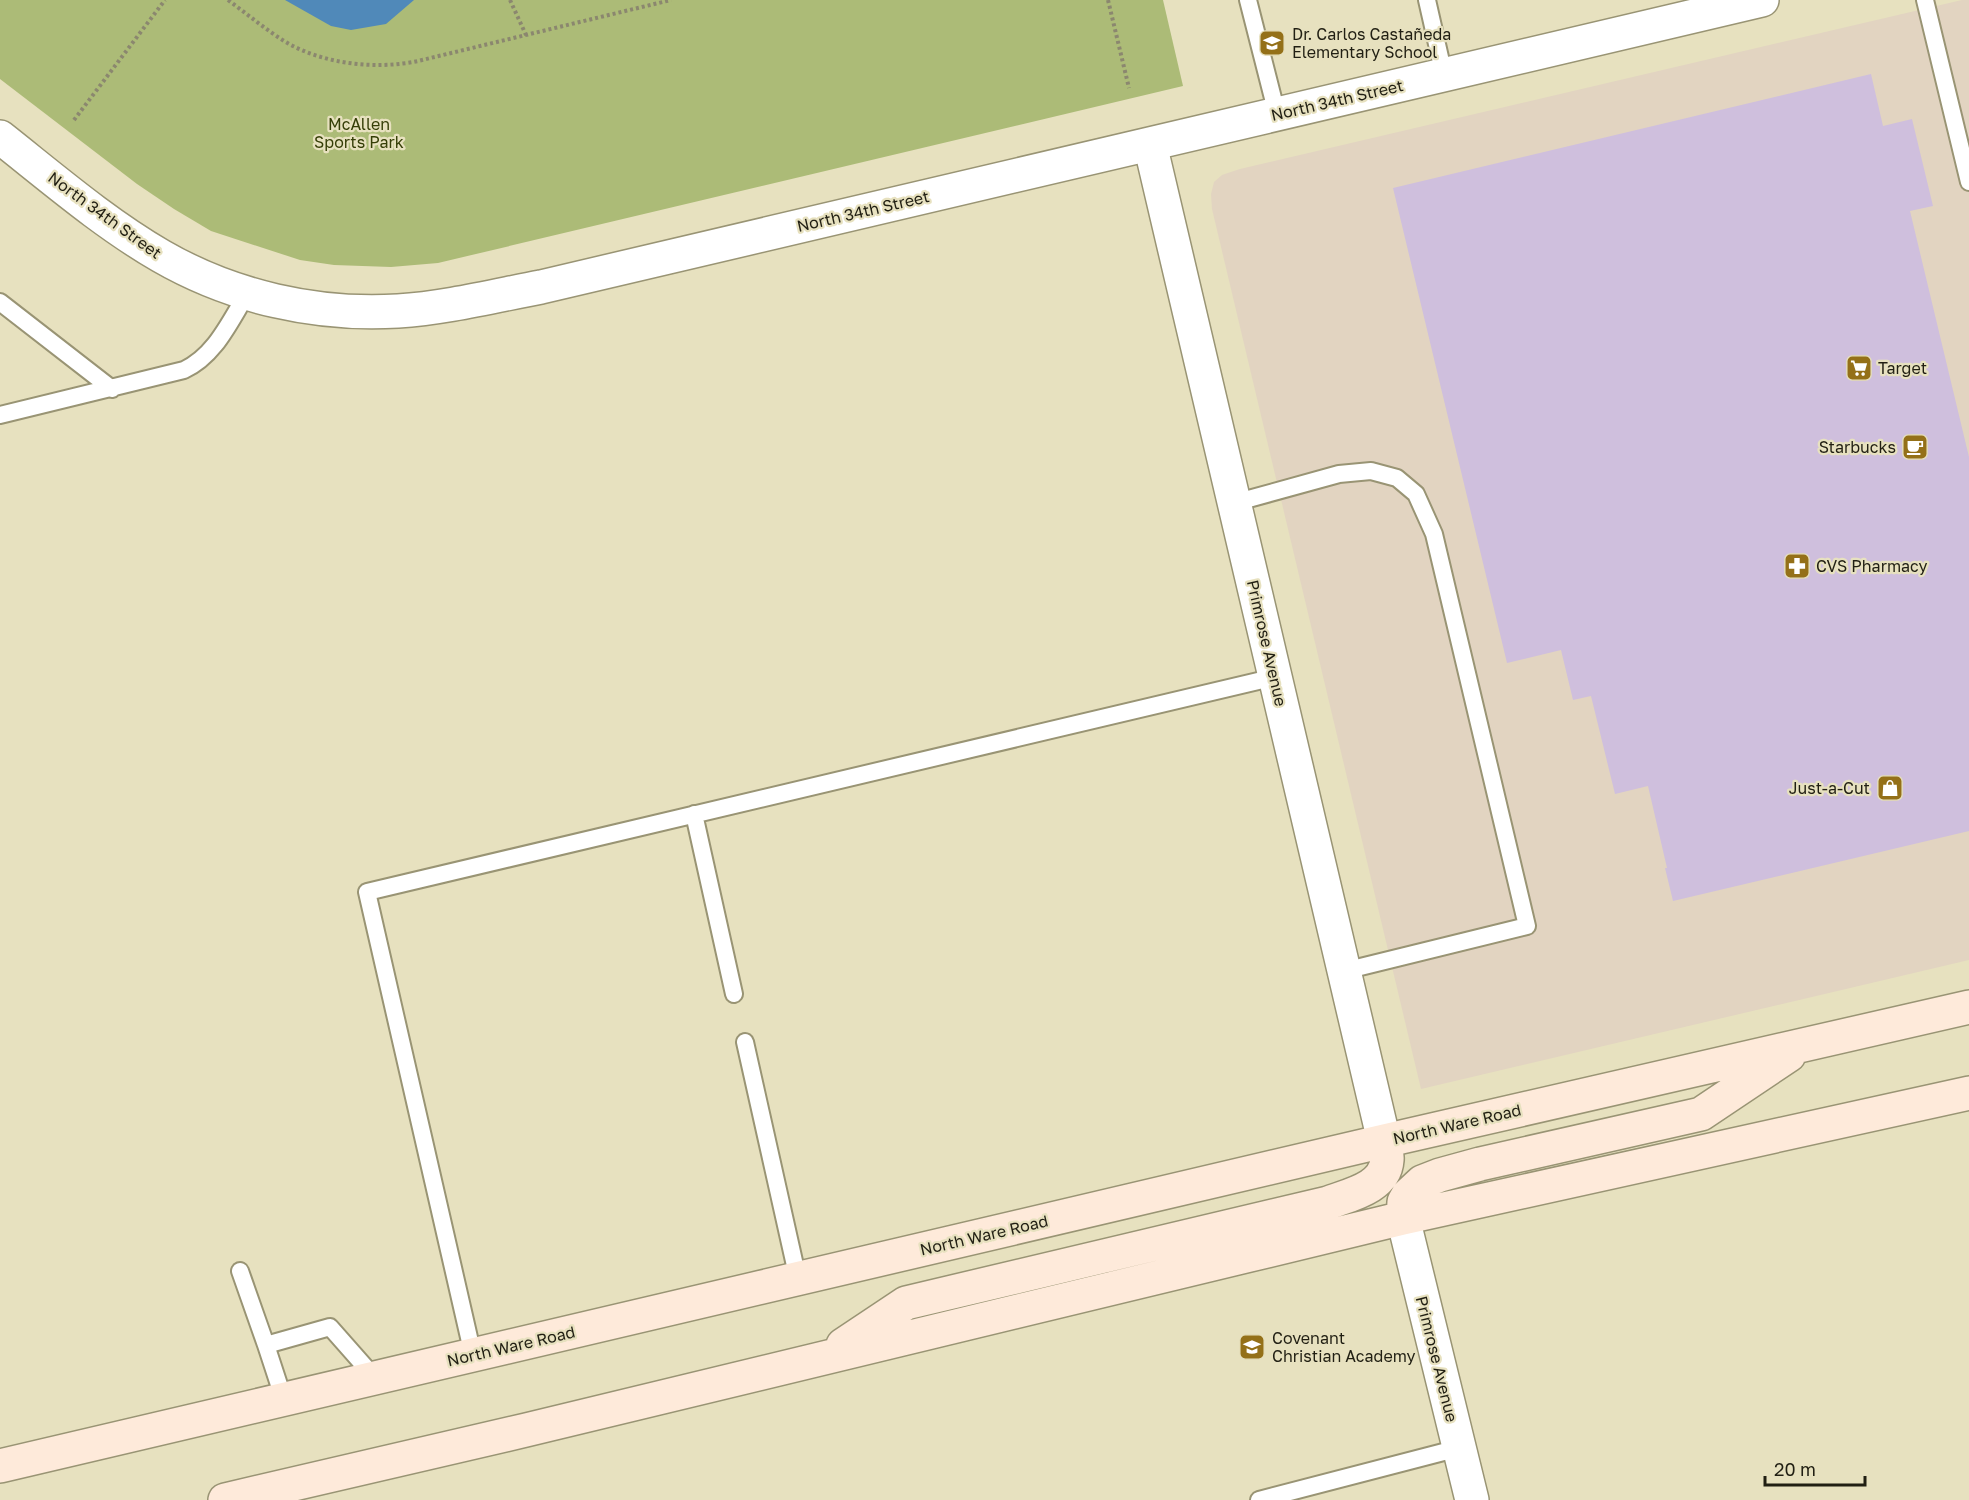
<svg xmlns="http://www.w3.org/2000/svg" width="1969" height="1500" viewBox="0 0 1969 1500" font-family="'Golos Text',sans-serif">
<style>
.commercial{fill:#e2d4c1}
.green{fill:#acbb77}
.water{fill:#5089b9}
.building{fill:#cfbfdd}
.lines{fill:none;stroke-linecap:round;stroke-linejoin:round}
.service-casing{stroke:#999474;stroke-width:20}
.minor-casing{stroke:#999474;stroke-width:36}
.secondary-casing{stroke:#999474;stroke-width:36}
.path{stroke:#8b876f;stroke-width:4;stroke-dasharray:3 3;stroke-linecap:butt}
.service{stroke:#fff;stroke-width:16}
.minor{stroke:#fff;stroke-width:33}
.secondary{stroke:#feeada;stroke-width:33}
.labels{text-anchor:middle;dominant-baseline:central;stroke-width:4.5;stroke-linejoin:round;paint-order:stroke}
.poi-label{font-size:16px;fill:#211f13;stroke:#e7e1bf;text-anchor:start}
.street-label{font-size:16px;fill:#211f13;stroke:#e7e1bf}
.park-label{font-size:16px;fill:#353e07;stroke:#e7e1bf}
</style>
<rect width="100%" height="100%" fill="#e7e1bf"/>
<!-- commercial -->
<path class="commercial" d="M1962,0h7v960l-548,129 -209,-880 -1,-15 3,-12 8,-7 18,-6z"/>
<!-- green -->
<path class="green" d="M0,0h1163l20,86 -745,177 -47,4 -57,-2 -34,-5 -89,-29 -37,-22 -37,-25 -137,-105z"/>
<!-- water -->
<path class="water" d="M285,0h129l-28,24 -35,6 -20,-4z"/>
<!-- building -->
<path class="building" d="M1871,74l12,52 29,-7 21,87 -23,5 59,246v374l-296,70 -8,-33h2l-19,-82 -33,8 -24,-98 -18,4 -12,-50 -54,13 -114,-475z"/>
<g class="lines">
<!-- service casing -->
<g class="service-casing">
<path id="service" d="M1248,0l29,114
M1427,0l17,75
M1925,0l44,182
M0,302l112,87
M0,415l184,-45c31,-14 46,-49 63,-76
M1234,503l105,-29 32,-3 26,7 19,16 18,40 93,392 -183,45
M694,814l40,180
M745,1042l53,237
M240,1271l26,74
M473,1355l-106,-463 908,-215
M284,1400l-18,-55 64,-18 45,51
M1259,1500l200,-52"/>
</g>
<!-- minor casing -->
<g class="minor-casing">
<path id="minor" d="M0,137c52,41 104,86 161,119 71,41 155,60 237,55 48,-3 96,-15 143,-24l1221,-287
M1150,144l234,997
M1403,1218l69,282"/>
</g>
<!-- secondary casing -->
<g class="secondary-casing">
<path id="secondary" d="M1403,1218l1,-16 4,-7 14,-13 18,-7 40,-11 221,-50 88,-59
M843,1345l63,-42 422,-100c21,-8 57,-15 59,-43 1,-6 -2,-13 -3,-19
M0,1466l1384,-325 585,-134
M225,1500l301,-70 877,-212 566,-125"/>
</g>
<!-- path -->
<path class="path" d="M228,0c19,14 37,29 56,41 38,23 91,29 134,20l253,-61
M510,0l16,35
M1108,0l21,88
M74,120l91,-120"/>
<!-- service -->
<use href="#service" class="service"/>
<!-- minor -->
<use href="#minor" class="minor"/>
<!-- secondary -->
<use href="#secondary" class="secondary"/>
</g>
<!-- icons -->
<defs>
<g id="school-square" transform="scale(1.35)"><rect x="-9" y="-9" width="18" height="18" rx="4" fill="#947018" stroke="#e7e1bf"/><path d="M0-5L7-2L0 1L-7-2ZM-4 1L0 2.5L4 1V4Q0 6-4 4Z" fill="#fff"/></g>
<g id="supermarket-square" transform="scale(1.35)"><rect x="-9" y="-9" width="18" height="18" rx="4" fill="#947018" stroke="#e7e1bf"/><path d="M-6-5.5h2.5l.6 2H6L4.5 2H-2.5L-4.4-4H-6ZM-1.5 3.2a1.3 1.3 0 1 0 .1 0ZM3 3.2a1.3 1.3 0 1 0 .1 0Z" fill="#fff"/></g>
<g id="cafe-square" transform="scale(1.35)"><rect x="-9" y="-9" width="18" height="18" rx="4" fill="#947018" stroke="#e7e1bf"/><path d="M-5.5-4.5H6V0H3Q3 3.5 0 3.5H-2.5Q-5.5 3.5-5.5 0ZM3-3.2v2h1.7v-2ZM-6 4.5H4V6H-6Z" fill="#fff"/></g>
<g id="pharmacy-square" transform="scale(1.35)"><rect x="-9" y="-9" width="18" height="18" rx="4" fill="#947018" stroke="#e7e1bf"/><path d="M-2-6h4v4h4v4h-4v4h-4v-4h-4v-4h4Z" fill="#fff"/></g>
<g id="shop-square" transform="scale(1.35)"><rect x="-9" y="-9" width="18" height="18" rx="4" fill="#947018" stroke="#e7e1bf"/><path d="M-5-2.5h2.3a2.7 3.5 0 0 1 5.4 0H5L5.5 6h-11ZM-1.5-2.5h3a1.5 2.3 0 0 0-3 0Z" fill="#fff"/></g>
</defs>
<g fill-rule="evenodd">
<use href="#school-square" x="1272" y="43"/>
<use href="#supermarket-square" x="1859" y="368"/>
<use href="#cafe-square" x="1915" y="447"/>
<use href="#pharmacy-square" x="1797" y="566"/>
<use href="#shop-square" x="1890" y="788"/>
<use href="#school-square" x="1252" y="1347"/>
</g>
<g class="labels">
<!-- poi labels -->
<g class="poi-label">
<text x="1292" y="34">Dr. Carlos Castañeda<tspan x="1292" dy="18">Elementary School</tspan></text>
<text x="1878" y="368">Target</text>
<text x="1896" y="447" text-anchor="end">Starbucks</text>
<text x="1816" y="566">CVS Pharmacy</text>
<text x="1870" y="788" text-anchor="end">Just-a-Cut</text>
<text x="1272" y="1338">Covenant<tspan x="1272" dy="18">Christian Academy</tspan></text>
</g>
<!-- street labels -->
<g class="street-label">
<text transform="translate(1337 100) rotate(-13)">North 34th Street</text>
<text transform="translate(863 211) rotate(-13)">North 34th Street</text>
<text transform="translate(105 215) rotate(36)">North 34th Street</text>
<text transform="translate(1267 643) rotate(77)">Primrose Avenue</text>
<text transform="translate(1457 1124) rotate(-13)">North Ware Road</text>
<text transform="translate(984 1235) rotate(-13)">North Ware Road</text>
<text transform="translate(511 1346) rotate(-13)">North Ware Road</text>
<text transform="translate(1437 1359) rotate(76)">Primrose Avenue</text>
</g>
<!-- park labels -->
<g class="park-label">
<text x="359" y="124">McAllen<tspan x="359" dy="18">Sports Park</tspan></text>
</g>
</g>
<!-- scale -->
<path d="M1765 1476v9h100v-9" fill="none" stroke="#211f13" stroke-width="3"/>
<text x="1774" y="1476" font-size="18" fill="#211f13" stroke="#e7e1bf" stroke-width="4.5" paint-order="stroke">20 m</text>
</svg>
